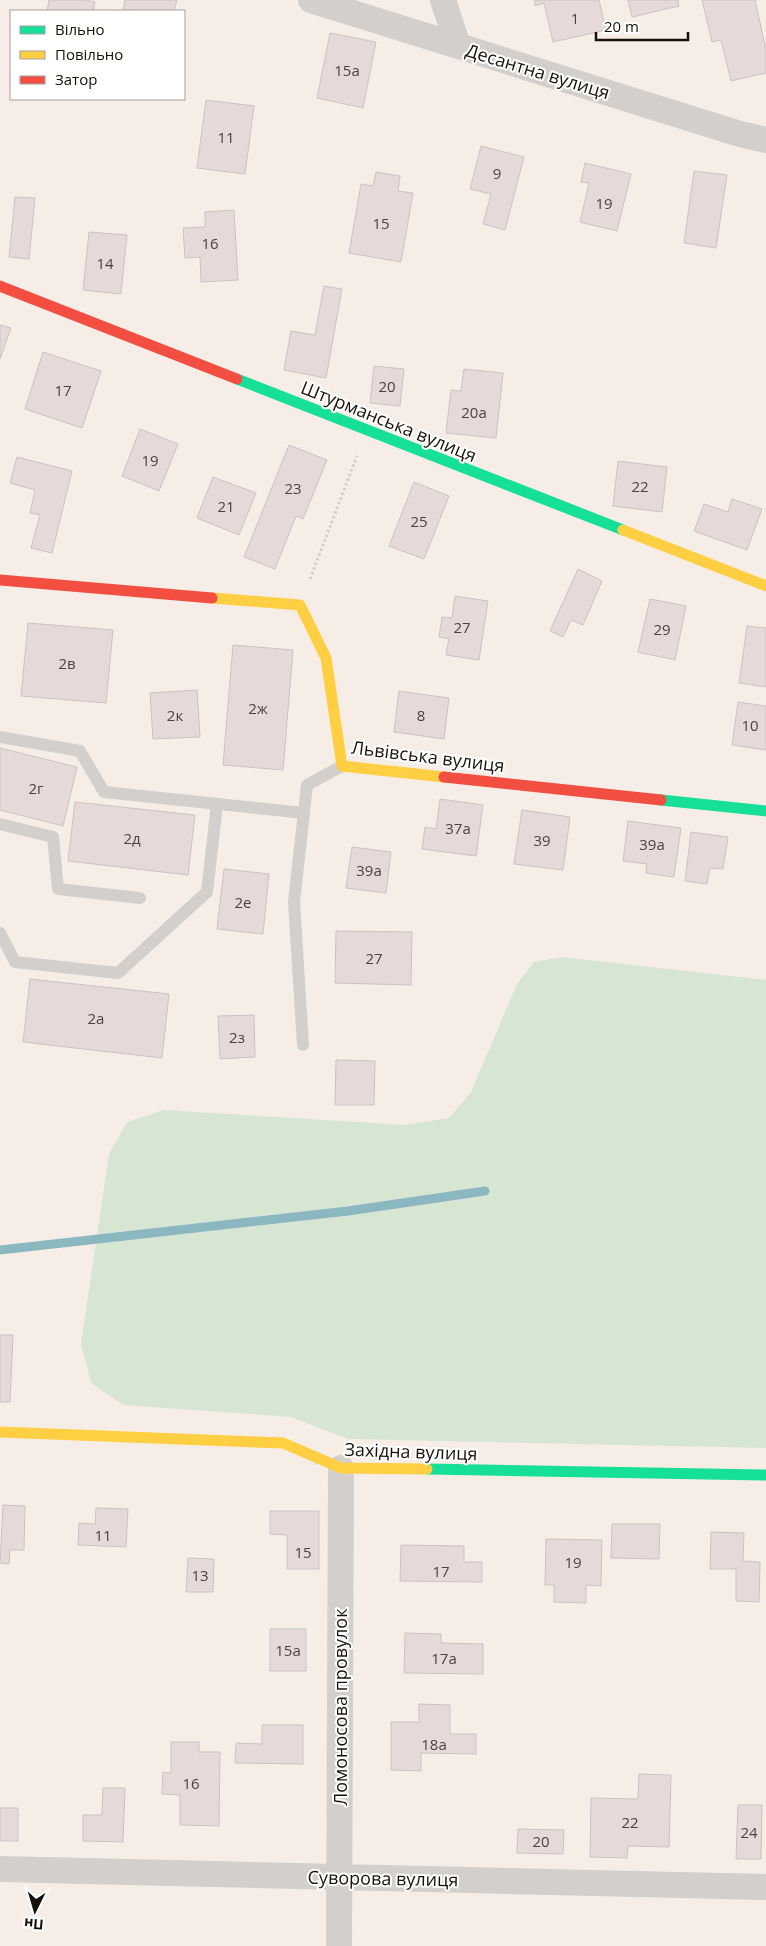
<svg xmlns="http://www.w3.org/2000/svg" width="766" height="1946" viewBox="0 0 766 1946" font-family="'Open Sans',sans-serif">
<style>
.green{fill:#d7e6d3}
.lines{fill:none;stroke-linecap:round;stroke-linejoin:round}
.stream{stroke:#8ab7c0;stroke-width:9}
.building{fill:#e7d8da;stroke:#cbc3c1}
.path{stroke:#d2cfcc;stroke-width:3;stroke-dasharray:2.5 2.5;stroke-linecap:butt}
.lane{stroke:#d2cfcd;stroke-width:12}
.street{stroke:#d2cfcd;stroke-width:26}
.fast{stroke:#16e098;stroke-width:11}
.slow{stroke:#ffcf43;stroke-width:11}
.jam{stroke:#f24e42;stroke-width:11}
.labels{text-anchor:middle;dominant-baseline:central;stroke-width:4;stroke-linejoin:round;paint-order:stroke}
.number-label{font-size:15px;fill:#4b433e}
.street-label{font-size:18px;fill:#17110a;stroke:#fff}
</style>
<rect width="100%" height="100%" fill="#f6eee6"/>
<!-- green -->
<path class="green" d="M562,957l204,23v468l-418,-9 -57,-22 -168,-12 -32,-22 -10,-39 28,-190 18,-32 37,-12 241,15 44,-7 22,-26 46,-108 17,-22z"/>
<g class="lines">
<!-- stream -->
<path class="stream" d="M0,1250l348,-39 137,-20"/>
</g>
<!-- building -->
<path class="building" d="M49,0h37l9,2 -2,9h-46z
M125,0h52l-3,11 -51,-1z
M534,0h65l7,30 -53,12 -9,-39 -9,3z
M628,0h50l1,6 -47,11z
M702,0h53l11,50v23l-35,8 -10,-41 -9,2z
M330,33l46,9 -13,66 -46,-10z
M206,100l48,6 -9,68 -48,-6z
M481,146l43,11 -19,73 -22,-6 8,-30 -21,-5z
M585,163l46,11 -14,57 -37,-9 9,-39 -8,-1z
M694,171l33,4 -11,73 -32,-5z
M376,172l24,4 -2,15 15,2 -12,69 -52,-9 12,-69 12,2z
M15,197l20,1 -6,61 -20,-2z
M234,210l4,70 -37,2 -1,-25 -15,1 -2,-30 22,-1v-15z
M89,232l38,3 -6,59 -38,-4z
M324,286l18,3 -16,89 -42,-8 7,-39 24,4z
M0,325l11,3 -11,31z
M43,352l58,19 -19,57 -57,-19z
M374,366l30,3 -4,37 -30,-3z
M464,369l39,4 -7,65 -50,-5 5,-43 10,1z
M140,429l38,15 -19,47 -37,-15z
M289,445l38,15 -24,59 -7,-3 -21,53 -31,-12z
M17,457l55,14 -20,82 -21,-5 9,-33 -10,-2 5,-23 -25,-7z
M618,461l49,6 -5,45 -49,-6z
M213,477l43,16 -17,42 -42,-17z
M414,482l35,14 -25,63 -35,-13z
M732,499l30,10 -15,41 -53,-19 10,-27 24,8z
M578,569l24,12 -19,44 -12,-5 -8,17 -13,-6z
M455,596l33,5 -9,59 -33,-5 3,-16 -10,-2 3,-20 10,1z
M650,599l36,7 -11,54 -37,-8z
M28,623l85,7 -7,73 -85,-7z
M747,626l19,2v59l-27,-4z
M233,645l60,5 -10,120 -60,-5z
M197,690l3,47 -47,2 -3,-46z
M399,691l50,7 -5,41 -50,-7z
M738,702l28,4v44l-34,-5z
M0,748l77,19 -14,59 -63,-16z
M440,799l43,6 -7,51 -54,-7 3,-22 11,2z
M75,802l120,13 -7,60 -120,-14z
M522,810l48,7 -7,53 -49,-6z
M628,821l53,7 -7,49 -28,-4 1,-9 -24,-3z
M691,832l37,5 -5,32 -13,-1 -3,16 -22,-3z
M352,847l39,5 -5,41 -40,-5z
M224,869l45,5 -6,60 -46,-5z
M336,931l76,1 -1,53 -76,-2z
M30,979l139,15 -7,64 -139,-16z
M254,1015l1,42 -35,2 -2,-43z
M336,1060l39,1 -1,44h-39z
M0,1335h13l-3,67h-10z
M3,1505l22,1 -1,44h-14l-1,14 -9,-1z
M96,1508l32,1 -2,38 -48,-2 1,-22 16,1z
M270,1511h49v58h-32v-34l-17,-1z
M612,1524h48l-1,35 -48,-1z
M711,1532l33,1 -1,28 17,1 -1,40 -23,-1v-32h-26z
M546,1539l56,1 -1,46 -15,-1v18l-32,-1v-17h-9z
M401,1545l63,1v16h18v20l-82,-1z
M188,1558l26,1 -1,33h-27z
M270,1629h36v42h-36z
M405,1633l36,1v9l42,1v30l-79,-1z
M419,1704l31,1v29h26v20l-55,-1v18l-30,-1v-48h28z
M262,1725h41v39l-68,-1 1,-20 26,1z
M171,1742h28v10h21l-1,74 -39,-1v-30l-18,-1 1,-22 8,1z
M639,1774l32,1 -2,72 -41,-1 -1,12 -37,-1 1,-59 47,1z
M103,1788h22l-2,54 -40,-1v-26h19z
M738,1805h24l-1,54h-25z
M0,1808h18v33h-18z
M518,1829l46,1 -1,24 -46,-1z"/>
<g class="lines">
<!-- path -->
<path class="path" d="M310,579l47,-123"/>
<!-- lane -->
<path class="lane" d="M0,737l80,14 24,41 200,21
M0,824l53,13 5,52 82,9
M0,933l15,29 103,11 89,-81 10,-88
M303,1045l-9,-143 13,-117 35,-19"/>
<!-- street -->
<path class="street" d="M311,0l429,134 26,6
M443,0l15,46
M0,1869l766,18
M339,1946l2,-478"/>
<!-- fast -->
<path class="fast" d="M237,379l386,151
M661,800l105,11
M427,1469l339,6"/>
<!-- slow -->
<path class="slow" d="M623,530l143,56
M212,598l88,7 26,53 16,108 102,11
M0,1432l283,11 58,25 86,1"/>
<!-- jam -->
<path class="jam" d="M0,286l237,93
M0,580l212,18
M444,777l217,23"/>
</g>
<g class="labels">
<!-- number labels -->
<g class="number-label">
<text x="575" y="18">1</text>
<text x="347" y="70">15а</text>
<text x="226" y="137">11</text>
<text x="497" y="173">9</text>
<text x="604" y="203">19</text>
<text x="381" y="223">15</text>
<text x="210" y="243">16</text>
<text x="105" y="263">14</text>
<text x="387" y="386">20</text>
<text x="63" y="390">17</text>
<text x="474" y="412">20а</text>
<text x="150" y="460">19</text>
<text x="640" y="486">22</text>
<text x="293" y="488">23</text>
<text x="226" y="506">21</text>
<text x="419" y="521">25</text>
<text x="462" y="627">27</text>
<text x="662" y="629">29</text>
<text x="67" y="663">2в</text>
<text x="258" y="708">2ж</text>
<text x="175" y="715">2к</text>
<text x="421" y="715">8</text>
<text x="750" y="725">10</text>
<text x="36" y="788">2г</text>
<text x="458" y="828">37а</text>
<text x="132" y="838">2д</text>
<text x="542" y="840">39</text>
<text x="652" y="844">39а</text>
<text x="369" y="870">39а</text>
<text x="243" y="902">2е</text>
<text x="374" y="958">27</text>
<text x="96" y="1018">2а</text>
<text x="237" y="1037">2з</text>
<text x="103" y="1535">11</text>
<text x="303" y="1552">15</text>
<text x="573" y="1562">19</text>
<text x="441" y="1571">17</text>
<text x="200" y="1575">13</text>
<text x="288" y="1650">15а</text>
<text x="444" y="1658">17а</text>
<text x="434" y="1744">18а</text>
<text x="191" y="1783">16</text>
<text x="630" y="1822">22</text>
<text x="749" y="1832">24</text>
<text x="541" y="1841">20</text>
</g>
<!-- street labels -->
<g class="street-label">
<text transform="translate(538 71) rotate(17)">Десантна вулиця</text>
<text transform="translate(389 421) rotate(22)">Штурманська вулиця</text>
<text transform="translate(428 756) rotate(7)">Львівська вулиця</text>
<text transform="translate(411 1451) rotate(2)">Західна вулиця</text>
<text transform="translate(340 1707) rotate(-90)">Ломоносова провулок</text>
<text transform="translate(383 1878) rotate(1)">Суворова вулиця</text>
</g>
</g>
<!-- legend -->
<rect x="10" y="10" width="175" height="90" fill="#ffffff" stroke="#a2a09d"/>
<rect x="20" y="26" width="25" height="8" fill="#16e098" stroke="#a2a09d"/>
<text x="55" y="35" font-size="15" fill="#17110a">Вільно</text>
<rect x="20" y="51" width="25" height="8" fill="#ffcf43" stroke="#a2a09d"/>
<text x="55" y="60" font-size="15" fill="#17110a">Повільно</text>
<rect x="20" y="76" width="25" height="8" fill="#f24e42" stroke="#a2a09d"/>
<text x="55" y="85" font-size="15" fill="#17110a">Затор</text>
<!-- north arrow -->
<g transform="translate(35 1911) rotate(185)" stroke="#ffffff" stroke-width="4" paint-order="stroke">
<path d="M0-4L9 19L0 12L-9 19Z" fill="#17110a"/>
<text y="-8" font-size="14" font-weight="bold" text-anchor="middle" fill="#17110a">Пн</text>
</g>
<!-- scale -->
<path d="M596 32v8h92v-8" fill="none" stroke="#17110a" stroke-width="2.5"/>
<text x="604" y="32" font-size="15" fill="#17110a" stroke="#ffffff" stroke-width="4" paint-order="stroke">20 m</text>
</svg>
